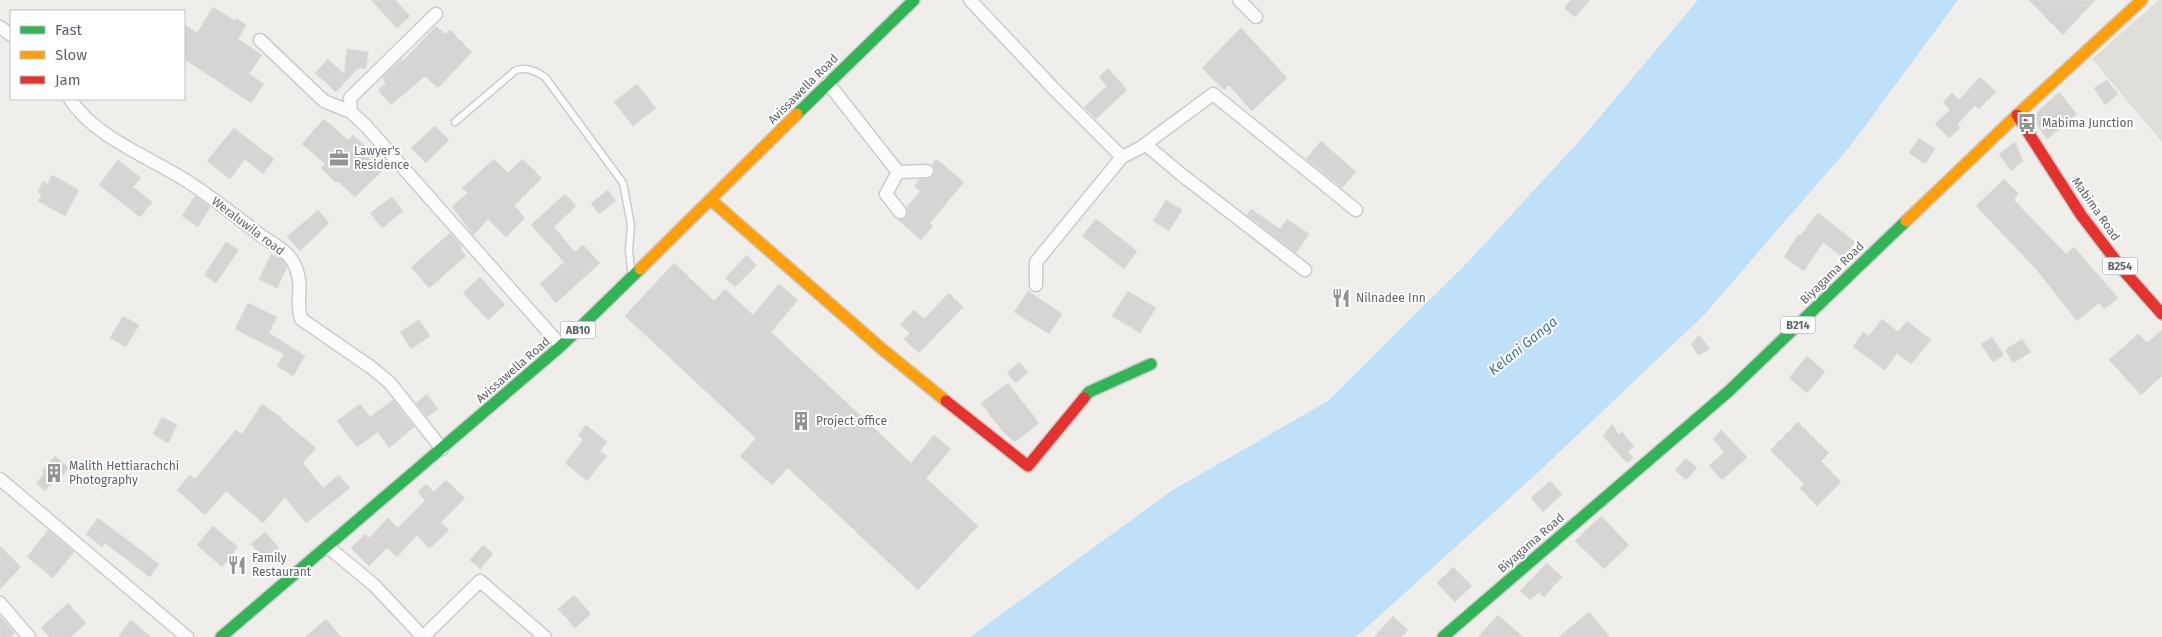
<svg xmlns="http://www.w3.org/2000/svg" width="2162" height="637" viewBox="0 0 2162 637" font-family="'Fira Sans',sans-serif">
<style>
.industrial{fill:#dfddda}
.water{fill:#bfe0f9}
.building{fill:#d6d5d3;stroke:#deddd9}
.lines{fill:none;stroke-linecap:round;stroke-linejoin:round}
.lane-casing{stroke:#cbcccc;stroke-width:9}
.street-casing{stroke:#cbcccc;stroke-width:15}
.fast-casing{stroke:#cacacb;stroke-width:14}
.slow-casing{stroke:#cacacb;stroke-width:14}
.jam-casing{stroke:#cacacb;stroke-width:14}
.lane{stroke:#fdfcfc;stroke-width:6}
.street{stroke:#fdfcfc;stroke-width:12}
.fast{stroke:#30b455;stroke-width:11}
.slow{stroke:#ff9f0a;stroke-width:11}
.jam{stroke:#e5322d;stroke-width:11}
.labels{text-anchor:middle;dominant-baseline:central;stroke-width:4;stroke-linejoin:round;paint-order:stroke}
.shield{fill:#fff;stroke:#8f9295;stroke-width:1}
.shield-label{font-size:11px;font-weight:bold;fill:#5f6368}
.street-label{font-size:12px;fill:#5f6368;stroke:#fff}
.poi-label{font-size:12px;fill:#5f6368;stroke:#fff;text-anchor:start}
.water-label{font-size:14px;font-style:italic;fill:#4174aa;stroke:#fff}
</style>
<rect width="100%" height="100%" fill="#efeeea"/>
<!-- industrial -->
<path class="industrial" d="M2159,0h3v142l-70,-83z"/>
<!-- water -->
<path class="water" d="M1698,0h260l-107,145 -148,171 -170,161 -177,160h-386l203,-147 155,-89 139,-138 116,-126z"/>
<!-- building -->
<path class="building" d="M371,0h24l15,16 -13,12z
M1571,0h19l-15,17 -11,-9z
M2029,0h66l-32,35z
M213,7l22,14 1,-3 10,7 -8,14 24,16 -13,19 15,10 -13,19 -67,-44v-35l13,9z
M436,26l9,8 5,-4 22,22 -34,36 -13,-12 -34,29 -13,-15 8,-7 -4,-5 20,-19 1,2z
M1241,28l46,50 -35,33 -23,-26 -5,5 -22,-22z
M347,49l21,3 -2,17 -8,-1 -22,24 -21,-19 13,-14 16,15z
M1108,68l19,22 -31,29 -12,-12 23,-21 -8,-9z
M1980,77l16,15 -17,17 -4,-4 -18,20 3,3 -11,10 -14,-14 15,-14 -7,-8 9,-9 7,7z
M2107,80l11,14 -13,11 -11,-17z
M637,84l19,24 -23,18 -19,-24z
M2059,92l18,22 -30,25 -15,-22z
M324,119l24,21 5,-5 15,14 -4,4 18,18 -27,26 -17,-16 -2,2 -15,-15 4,-4 -23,-20z
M435,126l14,14 -23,23 -15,-15z
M234,128l40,31 -11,15 -18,-15 -15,20 -23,-18z
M1919,138l16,11 -10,15 -16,-11z
M1321,141l35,31 -14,16 -36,-29z
M2015,142l8,19 -12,10 -12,-17z
M494,159l14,14 14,-14 20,19 -28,28 11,12 -19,19 -18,-18 -15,16 -21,-29 16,-13 -6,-5z
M936,159l28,23 -34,41 3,3 -12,14 -24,-21 8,-1 3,-7 -1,-4 13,-16 -6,-5 6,-7h8l6,-4 1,-5 -3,-5z
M118,160l23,18 -8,9 19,15 -12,15 -41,-32z
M52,175l27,15 -14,26 -27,-15 4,-7 -4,-2 5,-11 5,3z
M2004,179l14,14 -4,7 52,54 8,-7 44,51 -14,11 -5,-6 -22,18 -41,-52 -60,-63z
M608,190l8,11 -17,13 -8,-11z
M565,194l11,12 -22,21 21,25 8,-7 17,18 -44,40 -16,-19 24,-22 -33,-37z
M195,196l15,11 -12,20 -16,-11z
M392,197l11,14 -21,17 -12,-15z
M1166,200l16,10 -13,21 -16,-10z
M1251,209l29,20 7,-10 22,15 -13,19 -49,-38z
M318,210l11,13 -29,28 -13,-14z
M1818,213l37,29 -12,16 -20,-16 -19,29 -20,-14 14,-22 2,1z
M1096,219l41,32 -13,18 -42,-33z
M450,233l12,14 -2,2 6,7 -37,32 -18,-21z
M226,242l13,8 -23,33 -12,-8z
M271,254l9,4 7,9 -10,21 -18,-9z
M747,255l10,10 -22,22 -10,-9z
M674,263l40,38 11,-12 28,26 26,-31 19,16 -27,32 140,131 23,-28 17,14 -25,29 52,48 -60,64 -130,-122 -16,17 -32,-29 16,-18 -131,-122z
M480,277l25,28 -17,15 -25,-27z
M1028,291l34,23 -13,20 -35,-22z
M1128,291l28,17 -16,25 -28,-17z
M949,293l14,14 -44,46 -15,-14 6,-6 -10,-8 14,-15 10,9z
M248,303l29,14 -8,16 36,23 -12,20 -16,-10 7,-12 -49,-25z
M123,316l16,9 -13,22 -16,-9z
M1882,319l16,13 9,-11 24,19 -20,24 -14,-11 -12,17 -32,-23 10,-15 6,4z
M419,320l11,16 -19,13 -11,-17z
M2162,330v46l-21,19 -32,-35 29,-26 9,9z
M1699,335l11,14 -12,6 -7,-11z
M1992,337l12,18 -11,7 -12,-18z
M2022,339l9,13 -18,11 -8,-13z
M1807,356l18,16 -18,21 -18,-15z
M1019,362l9,10 -12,11 -9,-10z
M1008,383l31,40 -24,19 -11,-9 -23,-30z
M427,394l11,15 -11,8 -11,-14z
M393,400l21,27 -25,21 -11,-16 -21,15 -20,-26 23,-17 10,13z
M262,404l20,14 -1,1 35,29 -13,15 20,25 16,-13 11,13 -44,35 -21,-26 -22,26 -37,-32 -21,24 -28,-25 13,-15 5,4 41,-49 6,4z
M162,417l15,8 -9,18 -15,-9z
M1798,422l31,31 -8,8 20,21 -24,24 -17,-18 4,-4 -34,-34z
M1612,424l7,11 3,-3 12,14 -6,5 5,7 -6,5 -24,-27z
M586,425l21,17 -7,9 7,5 -20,25 -22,-18 18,-23 -5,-5z
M1721,430l26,27 -25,23 -13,-14 15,-14 -11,-13z
M55,456l14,12 -13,15 -3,-2 -8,10 -9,-8 8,-9 -2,-2z
M1686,458l11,10 -11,12 -11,-10z
M446,480l19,18 -24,24 8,8 -20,19 -12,-14 -20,22 -10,-9 -18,18 -18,-18 14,-14 4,4 19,-20 10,10 27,-27 -7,-9 8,-8 8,8z
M1550,481l12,13 -19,18 -12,-14z
M1601,516l28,29 -25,24 -29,-28z
M98,518l61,46 -9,13 -45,-34 -3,4 -16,-13z
M213,526l25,21 -16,20 -25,-22z
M48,530l26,22 -21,26 -26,-21z
M265,532l14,16 -14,12 -14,-16z
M483,545l10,9 -13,15 -10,-9z
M0,546l21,21 -21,22z
M1547,563l15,14 -18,20 -5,-5 -9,8 -10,-9z
M1453,567l19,19 -17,16 -18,-19z
M574,595l17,19 -16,14 -17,-19z
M68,603l18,20 -15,14h-21l-9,-9z
M1589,612l21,25h-51z
M1498,615l25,22h-45z
M0,616l15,17 -5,4h-10z
M1393,616l15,14 -7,7h-27z
M326,619l15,18h-36z
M131,620l20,17h-33z"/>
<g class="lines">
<!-- lane casing -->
<g class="lane-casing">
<path id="lane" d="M455,122l61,-52c12,-3 19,1 29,7l78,106 8,42 -2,24 2,21"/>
</g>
<!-- street casing -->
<g class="street-casing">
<path id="street" d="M970,0l84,89 68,68
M1239,0l17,17
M0,27l11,8
M260,40l64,61 27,11 15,14 195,220
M828,83l70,89 29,-1
M70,99c25,39 82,59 120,84 24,16 47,34 70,52 14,10 29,15 36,33 8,21 -1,31 5,51l71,49 18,15 52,66
M351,112l-1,-14 86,-84
M1145,144l37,31 123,95
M898,172l-12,22 14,18
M1036,285v-23l86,-105 18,-9 73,-54 143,116
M0,479l187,158
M328,547l46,38 49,52 57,-56 65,56
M0,603l29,34"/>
</g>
<!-- fast casing -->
<g class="fast-casing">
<path id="fast" d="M797,114l117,-114
M1084,398l5,-6 62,-28
M221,637l340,-291 79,-77
M1443,637l286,-246 177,-170"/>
</g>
<!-- slow casing -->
<g class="slow-casing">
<path id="slow" d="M711,200l171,149 64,52
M1906,221l111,-106 125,-115
M640,269l157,-155"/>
</g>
<!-- jam casing -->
<g class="jam-casing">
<path id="jam" d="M2017,115l64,100 42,55 39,44
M946,401l82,65 56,-68"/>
</g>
<!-- lane -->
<use href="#lane" class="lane"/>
<!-- street -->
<use href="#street" class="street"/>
<!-- fast -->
<use href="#fast" class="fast"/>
<!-- slow -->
<use href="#slow" class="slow"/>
<!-- jam -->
<use href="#jam" class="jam"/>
</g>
<!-- icons -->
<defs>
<g id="bus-bare" transform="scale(1.5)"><path d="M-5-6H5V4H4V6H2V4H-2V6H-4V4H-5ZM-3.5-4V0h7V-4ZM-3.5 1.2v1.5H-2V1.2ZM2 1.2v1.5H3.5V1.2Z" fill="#919496" stroke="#fff" stroke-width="2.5" paint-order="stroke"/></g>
<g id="office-bare" transform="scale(1.5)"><path d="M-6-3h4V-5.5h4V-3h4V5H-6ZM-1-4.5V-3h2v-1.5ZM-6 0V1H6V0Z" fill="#919496" stroke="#fff" stroke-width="2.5" paint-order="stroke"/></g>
<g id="restaurant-bare" transform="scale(1.5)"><path d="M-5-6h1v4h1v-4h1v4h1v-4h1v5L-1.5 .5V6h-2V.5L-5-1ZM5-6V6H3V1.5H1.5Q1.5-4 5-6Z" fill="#919496" stroke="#fff" stroke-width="2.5" paint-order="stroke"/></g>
<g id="building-bare" transform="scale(1.5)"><path d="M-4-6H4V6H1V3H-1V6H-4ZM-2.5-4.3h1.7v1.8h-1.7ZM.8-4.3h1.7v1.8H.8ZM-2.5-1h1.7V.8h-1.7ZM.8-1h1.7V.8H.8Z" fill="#919496" stroke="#fff" stroke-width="2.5" paint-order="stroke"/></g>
</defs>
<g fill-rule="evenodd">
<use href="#bus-bare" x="2027" y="123"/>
<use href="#office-bare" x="339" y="158"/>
<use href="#restaurant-bare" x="1341" y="298"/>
<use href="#building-bare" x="801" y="421"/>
<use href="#building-bare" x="54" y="473"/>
<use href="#restaurant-bare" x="237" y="565"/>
</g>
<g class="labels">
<!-- shield labels -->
<g class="shield">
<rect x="2102.5" y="257.5" width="35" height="17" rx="4"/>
<rect x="1780.5" y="316.5" width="35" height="17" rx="4"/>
<rect x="560.5" y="321.5" width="35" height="17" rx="4"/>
</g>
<g class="shield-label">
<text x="2120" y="266">B254</text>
<text x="1798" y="325">B214</text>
<text x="578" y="330">AB10</text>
</g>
<!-- street labels -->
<g class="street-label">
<text transform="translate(803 89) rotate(-45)">Avissawella Road</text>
<text transform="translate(2096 209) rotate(55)">Mabima Road</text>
<text transform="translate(248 226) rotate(37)">Weraluwila road</text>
<text transform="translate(1832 273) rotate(-44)">Biyagama Road</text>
<text transform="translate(513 370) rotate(-41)">Avissawella Road</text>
<text transform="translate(1531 543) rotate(-41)">Biyagama Road</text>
</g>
<!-- poi labels -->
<g class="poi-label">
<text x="2042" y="123">Mabima Junction</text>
<text x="354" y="151">Lawyer's<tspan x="354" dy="14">Residence</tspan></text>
<text x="1356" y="298">Nilnadee Inn</text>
<text x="816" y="421">Project office</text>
<text x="69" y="466">Malith Hettiarachchi<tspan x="69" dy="14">Photography</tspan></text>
<text x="252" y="558">Family<tspan x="252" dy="14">Restaurant</tspan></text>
</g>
<!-- water labels -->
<g class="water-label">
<text transform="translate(1523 346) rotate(-39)">Kelani Ganga</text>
</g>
</g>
<!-- legend -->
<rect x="10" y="10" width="175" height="90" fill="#ffffff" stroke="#bfc1c3"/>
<rect x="20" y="26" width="25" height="8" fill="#30b455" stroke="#bfc1c3"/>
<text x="55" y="35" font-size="15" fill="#5f6368">Fast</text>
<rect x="20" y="51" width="25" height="8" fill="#ff9f0a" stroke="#bfc1c3"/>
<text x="55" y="60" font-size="15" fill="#5f6368">Slow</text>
<rect x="20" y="76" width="25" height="8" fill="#e5322d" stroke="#bfc1c3"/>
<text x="55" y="85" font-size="15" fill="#5f6368">Jam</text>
</svg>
